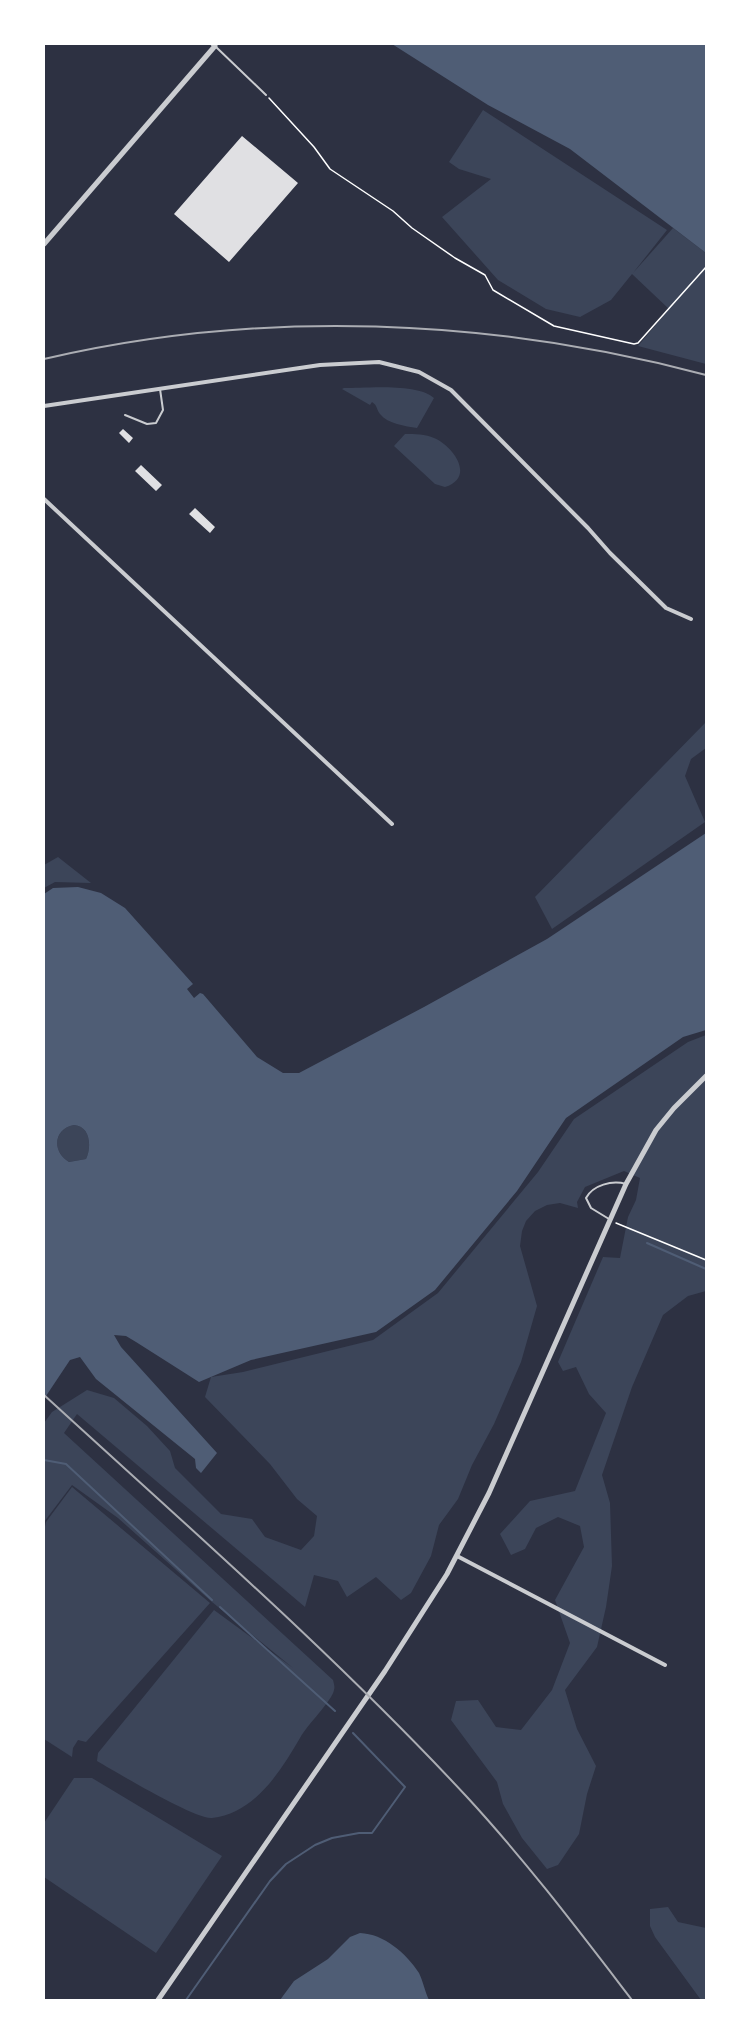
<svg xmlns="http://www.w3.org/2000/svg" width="750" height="2044" viewBox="0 0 750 2044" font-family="'PT Sans',sans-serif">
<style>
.green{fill:#3c4559}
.water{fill:#4f5d75;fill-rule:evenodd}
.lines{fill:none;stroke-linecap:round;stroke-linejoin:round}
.stream{stroke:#4f5d75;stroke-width:2}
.building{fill:#e0e0e3}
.path{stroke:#fff;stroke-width:1.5}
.service{stroke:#caccd0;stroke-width:2}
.minor{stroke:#caccd0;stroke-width:4}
.tertiary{stroke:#caccd0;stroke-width:5}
.rail{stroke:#abadb3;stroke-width:2}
</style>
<rect width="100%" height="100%" fill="#2d3142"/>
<!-- green -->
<path class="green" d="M483,110l184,120 -34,43 40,-45 33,25v111l-68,-18 31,-37 -37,-35 -21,26 -31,17 -34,-8 -48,-29 -56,-63 49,-38 -32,-10 -10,-7z
M344,388c22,0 74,-5 90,10l-17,30c-12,-2 -29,-4 -37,-14 -4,-5 -2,-8 -8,-12l-2,3 -28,-16z
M405,434c9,0 21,0 29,4 19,8 42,39 11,49l-10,-3 -41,-38z
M706,722v26l-15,11 -6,17 20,46 -153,107 -17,-32z
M58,857l33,26 -36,-1 -11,6v-23z
M706,1035v256l-18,5 -25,19 -31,72 -30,88 8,28 2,63 -6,41 -9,40 -32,43 12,39 19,37 -9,28 -8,40 -21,31 -11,4 -25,-31 -19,-34 -6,-22 -46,-62 5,-19 22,-1 18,27 25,3 31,-40 18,-47 -15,-43 29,-53 -4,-21 -22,-9 -22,11 -11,21 -14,6 -11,-21 30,-33 45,-10 31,-78 -17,-19 -13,-27 -13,4 -5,-9 45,-105 17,1 8,-41 8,-17 4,-22 -16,-7 -39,16 -8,15 1,6 -18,-5 -13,2 -12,6 -9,10 -4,10 -2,15 17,60 -16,56 -27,62 -22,41 -14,34 -19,26 -8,31 -20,37 -10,7 -25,-23 -29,20 -9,-16 -24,-6 -9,32 -228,-193 -13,19 269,247c1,4 2,7 1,10 -2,11 -27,35 -34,48 -20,34 -45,75 -88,80 -16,2 -96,-46 -115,-57l1,-8 116,-143 79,58 -81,-66 -94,-84 -46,-33 -28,37v-99l8,-11 35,-22 27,8 33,28 23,25 5,17 46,46 31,5 13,18 36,13 13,-14 3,-20 -20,-17 -27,-35 -65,-67 6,-20 32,-5 130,-32 65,-47 100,-121 36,-53 114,-77z
M74,1125c16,1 18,21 12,34l-17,3c-17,-10 -16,-33 5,-37z
M72,1487l138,116 -124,139 -8,-2 -5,8 -1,9 -28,-18v-208l2,-9z
M74,1778h18l130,78 -66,97 -112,-76v-54z
M668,1907l10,15 28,6v72h-5l-46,-63 -5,-11v-17z"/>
<!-- water -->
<path class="water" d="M392,44h314v209l-136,-104 -82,-44z
M706,833v197l-23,7 -117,81 -49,73 -82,99 -59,42 -125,28 -52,22 -63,-40 -10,-6 -12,-1 7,12 96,106 -16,20 -5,-5 -1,-9 -99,-80 -16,-22 -10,3 -26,39v-505l9,-6 25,-1 23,6 24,15 68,76 -6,5 7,9 6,-5 3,1 54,63 26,16h16l125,-66 123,-68zM74,1125c16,1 18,21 12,34l-17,3c-17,-10 -16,-33 5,-37z
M360,1933c24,1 46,20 59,40 4,8 6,19 10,27h-149l14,-19 34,-22 22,-22z"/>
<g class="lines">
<!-- stream -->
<path class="stream" d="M647,1243l59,26
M44,1460l22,4 146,136
M220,1607l115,104
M186,2000l84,-119 16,-17 29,-19 17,-7 27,-5h13l33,-46 -52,-54"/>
</g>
<!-- building -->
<path class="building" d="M242,136l56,47 -69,79 -55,-48z
M123,429l10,9 -4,5 -10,-10z
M141,465l21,20 -6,6 -21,-20z
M195,508l20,19 -5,6 -21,-19z"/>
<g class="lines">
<!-- path -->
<path class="path" d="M269,98l45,49 16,22 63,42 19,17 43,30 30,17 8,15 61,36 80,18 4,-1 68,-76
M616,1223l90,37"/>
<!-- service -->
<path class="service" d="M215,46l51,49
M125,415l22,9 9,-1 7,-13 -3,-21
M609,1219l-18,-11 -5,-10c7,-13 26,-18 40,-14"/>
<!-- minor -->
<path class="minor" d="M44,406l276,-41 59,-3 40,10 32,18 137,138 22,25 56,55 25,11
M44,499l348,325
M457,1556l208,109"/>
<!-- tertiary -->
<path class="tertiary" d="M44,244l171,-198 -2,-2
M158,2000l227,-329 62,-97 42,-81 137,-309 30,-54 18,-22 32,-32"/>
<!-- rail -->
<path class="rail" d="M44,359c218,-51 446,-41 662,16
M44,1395c143,131 290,259 423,402 59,64 112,134 165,203"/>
</g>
<!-- border -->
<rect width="750" height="2044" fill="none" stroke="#ffffff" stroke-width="90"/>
</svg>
